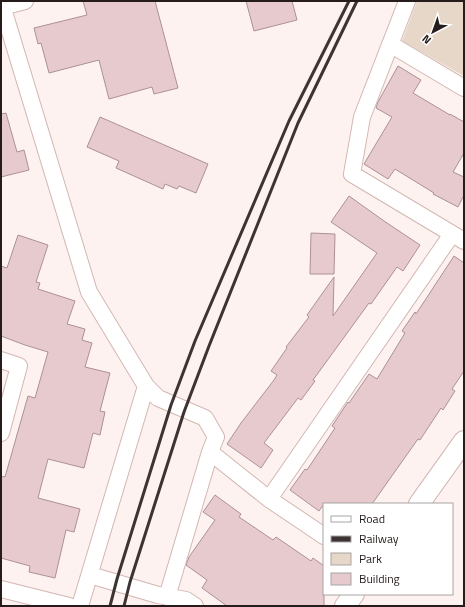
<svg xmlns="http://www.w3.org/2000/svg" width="465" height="607" viewBox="0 0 465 607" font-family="'Titillium Web',sans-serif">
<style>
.green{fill:#e7d7c8}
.building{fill:#e7cace;stroke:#ac9194}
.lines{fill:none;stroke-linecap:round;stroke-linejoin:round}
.minor-casing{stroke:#d2b7b2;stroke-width:18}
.tertiary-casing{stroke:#d2b7b2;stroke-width:22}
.minor{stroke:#fff;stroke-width:16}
.tertiary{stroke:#fff;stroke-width:20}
.rail{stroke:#3d3332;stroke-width:3}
</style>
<rect width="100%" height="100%" fill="#fef2f0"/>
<!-- green -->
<path class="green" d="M417,1h47v75l-62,-35z"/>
<!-- building -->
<path class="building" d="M83,1h72l23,87 -24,6 -2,-7 -43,12 -10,-39 -50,13 -8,-30 -3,1 -4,-16 53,-13z
M246,1h46l5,19 -43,11z
M398,66l23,14 -8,13 37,22v-1l14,8v31l-11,19 11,5v18l-6,12 -25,-13 1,-1 -39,-24 -7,10 -24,-15 28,-47 -16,-9 2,-6z
M6,113l11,39 7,-2 5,20 -28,7v-63z
M100,117l108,47 -12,29 -17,-7 -2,3 -12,-5 -2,5 -47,-21 3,-7 -32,-14z
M349,196l35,25 36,24 -17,26 -6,-4 -26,37 -2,-1 -56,77 2,1 -14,19 -3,-2 -34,45 9,7 -12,18 -34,-24 14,-21 33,-43 3,-5 -6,-4 16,-23 -1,-1 23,-30 -2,-2 27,-38 -1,39 44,-63 -46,-31z
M311,233l24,1 -1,40h-24z
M18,235l30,10 -12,37 4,1 -2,6 37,12 -8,23 18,5 -3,11 10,3 -7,24 25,6 -10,38 5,1 -5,23 -7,-2 -9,35 -36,-9 -10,39 42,11 -6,23 -8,-2 -11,48 -26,-6 1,-6 -29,-8v-82l4,1 23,-81 7,2 13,-46 -23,-7 -24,-9v-70l6,2z
M454,256l10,7v108l-12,18 3,2 -12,19 -2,-2 -21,32 -2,-1 -46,65h-48l-5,7 -29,-21 15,-21 2,1 28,-42 -3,-2 16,-24 1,1 20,-29 8,5 28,-46 -3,-2 13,-19 1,2z
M215,495l26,19 -2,3 34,23 3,-3 35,24 2,-3 11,8v40h-97l-25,-18 5,-8 -21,-15 3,-8 26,-37 -12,-8z"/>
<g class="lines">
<!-- minor casing -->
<g class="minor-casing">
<path id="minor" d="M407,1l-45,116 -10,57 112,67
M1,2l88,290 57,94 -66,220
M2,7l23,-6
M390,44l74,44
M1,360l18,6 -18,67
M146,386l12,12 47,20 11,19 -6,15
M269,499l183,-265
M90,575l68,20 28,5 9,6
M1,589l68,17
M167,597l43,-145 59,47 55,37"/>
</g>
<!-- tertiary casing -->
<g class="tertiary-casing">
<path id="tertiary" d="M419,504l45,-63
M345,606l9,-12"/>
</g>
<!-- minor -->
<use href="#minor" class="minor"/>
<!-- tertiary -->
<use href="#tertiary" class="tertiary"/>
<!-- rail -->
<path class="rail" d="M110,606l7,-27 54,-174 24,-64 94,-220 60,-120
M124,606l6,-24 54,-170 25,-66 89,-223 59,-122"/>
</g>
<!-- border -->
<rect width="465" height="607" fill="none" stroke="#261c1b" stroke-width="4"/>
<!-- legend -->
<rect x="323" y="503" width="130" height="92" fill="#ffffff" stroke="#a8a4a4"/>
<rect x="331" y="516" width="20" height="6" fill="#ffffff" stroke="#a8a4a4"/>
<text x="359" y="523" font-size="12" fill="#261c1b">Road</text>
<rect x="331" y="536" width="20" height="6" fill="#3d3332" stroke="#a8a4a4"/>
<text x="359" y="543" font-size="12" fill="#261c1b">Railway</text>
<rect x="331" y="553" width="20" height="12" fill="#e7d7c8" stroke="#a8a4a4"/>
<text x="359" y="563" font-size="12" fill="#261c1b">Park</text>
<rect x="331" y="573" width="20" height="12" fill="#e7cace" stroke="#a8a4a4"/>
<text x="359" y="583" font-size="12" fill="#261c1b">Building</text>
<!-- north arrow -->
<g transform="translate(433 32) rotate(221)" stroke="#ffffff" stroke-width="3" paint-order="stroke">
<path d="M0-3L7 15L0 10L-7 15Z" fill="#261c1b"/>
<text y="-6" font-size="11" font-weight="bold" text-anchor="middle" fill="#261c1b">N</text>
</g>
</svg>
